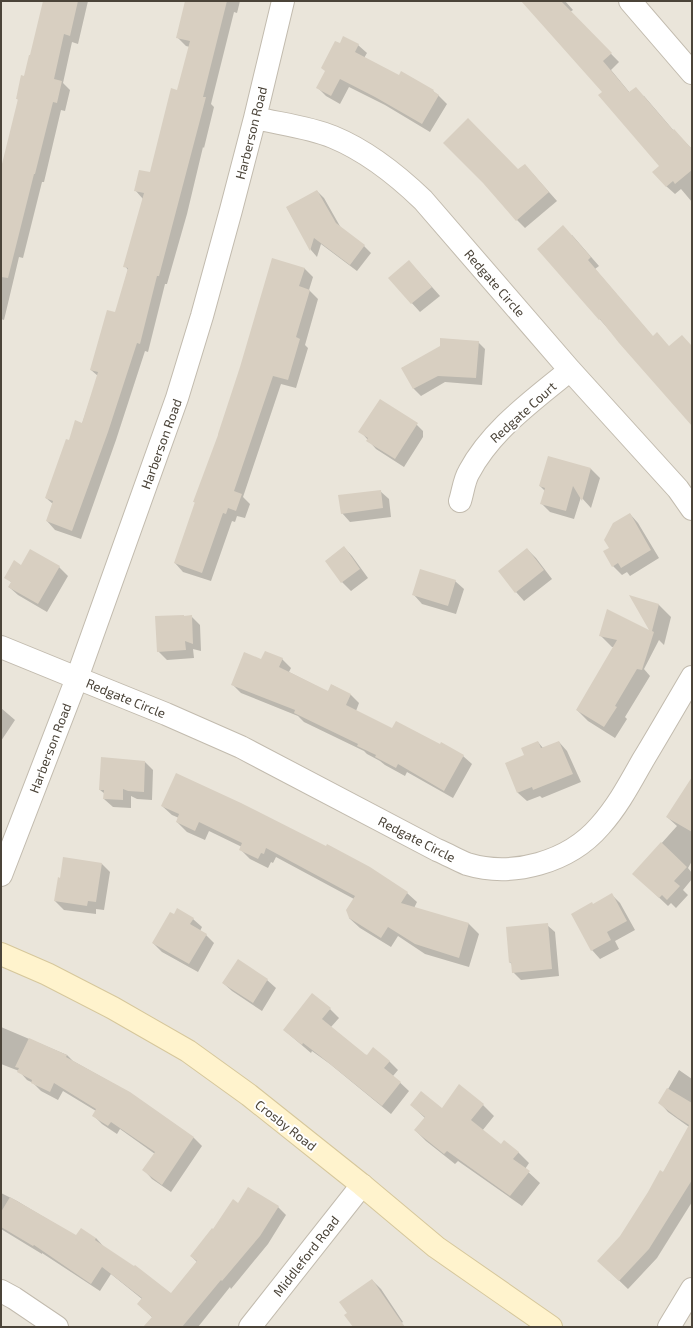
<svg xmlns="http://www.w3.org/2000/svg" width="693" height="1328" viewBox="0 0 693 1328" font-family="'Exo 2',sans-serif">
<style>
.residential{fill:#eae5da}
.shadow{fill:#0003}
.building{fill:#d8cfc1}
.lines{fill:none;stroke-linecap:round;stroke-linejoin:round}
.street-casing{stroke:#c2bbae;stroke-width:24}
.secondary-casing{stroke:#d6c79b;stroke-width:24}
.street{stroke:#fff;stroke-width:22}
.secondary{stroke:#fff3cd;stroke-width:22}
.labels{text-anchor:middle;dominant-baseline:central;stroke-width:4;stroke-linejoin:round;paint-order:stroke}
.street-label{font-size:13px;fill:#4b4439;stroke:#fff}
</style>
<rect width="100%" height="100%" fill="#f6f3ec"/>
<!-- residential -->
<path class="residential" d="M1,1h691v1326h-691z"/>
<!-- shadow -->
<path class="shadow" d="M44,1h44l-10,43 -6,-2 -9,41 7,7 -5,21 -4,-1 -17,72h-2l-19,76 -4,-1 -15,63 -3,-1v-147l18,-72 -2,-1 14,-42z
M186,1h54l-3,12 -3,-1 -23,92 3,3 -10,41 -1,-1 -16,67 -20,70h-2l-17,68 -3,-1 -29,89 -35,99 -26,-9 -8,-9 6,-17 -7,-6 23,-57 13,-17 16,-48 -7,-6 25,-57 12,-43 -3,-4 18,-67 -8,-9 16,-16 27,-83 12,-44 -4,-1 -9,-9z
M523,1h42l8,9 -3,2 49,50 -8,8 19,23 14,3 30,35 18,18v53l-11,-13 -6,5 -9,-8 -6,-20 -57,-74z
M340,44l18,1 9,8 -3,5 35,19 3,-4 31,18 5,4 9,9 -17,28 -45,-27 -36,-18 -9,17 -14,-8 -8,-8z
M518,170l15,4 24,27 -32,27 -8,-8z
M317,191l7,7 17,30 23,18 7,7 -14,18 -36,-27 -4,13 -6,-7 -24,-42z
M572,235l27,31 -4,3 58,68 17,10 22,-1v78l-154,-175z
M304,268l9,9 -4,13 9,9 -13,46 3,3 -12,40 -15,-4 -38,113 7,7 -5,14 -8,-2 -2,6 -3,-1 -21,60 -28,-9 -8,-9 21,-60 -2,-1z
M417,270l23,26 -20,16 -31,-34z
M478,342l7,7 -3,36 -37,-3 -24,14 -7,-7 -12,-21 39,-21z
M414,422l9,9v6l-19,30 -28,-18 -16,-18z
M549,457l42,12 9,9 -9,30 -10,-11 -7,22 -24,-7 -8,-8 3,-13 -5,-5z
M380,491l9,8 2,18 -41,5 -8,-9z
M630,514l8,9 21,35 -29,18 -3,-4 -5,3 -9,-9 -8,-14 5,-3z
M344,547l8,9 16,22 -17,13 -9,-9 -16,-21z
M527,549l9,9 16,21 -28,22 -8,-9z
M22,566l37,1 9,9 -21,36 -29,-17 -9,-8 3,-4 -4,-4z
M455,581l9,8 -8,25 -34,-10 -8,-9z
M631,597l28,8 12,12 -7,28 -5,-5 -15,29 6,7 -25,41 2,2 -12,19 -27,-17 -11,-11 37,-63h-2l-11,-11 52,-1z
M191,616l9,9 1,26 -8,-2 1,9 -27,2 -9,-9 26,-34z
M282,659l9,9 -2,4 39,20 4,-7 19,10 8,8 -3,8 37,19 70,26 9,8 -19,34 -46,-26 -2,4 -20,-11 -5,-4 -13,-7 -3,-3 -60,-29 -6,-6 -57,-23 -9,-9 30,-24z
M1,708l14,12 -14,21z
M538,742l5,6 16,-6 8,9 14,31 -39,16 -2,-2 -13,5 -9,-8 -12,-29 20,-8z
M145,762l8,8 -1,30 -15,-1 -6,-3v12l-18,-1 -9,-8 1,-5 -5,-4z
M692,779v82l-4,7 4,5v6l-9,11 5,5 -12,13 -5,-5 -3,3 -34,-32 43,-48 -10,-9z
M162,806l245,87 10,9 -3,6 55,16 10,10 -10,33 -44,-13 -27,-18 -7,11 -31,-19 -11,-10 5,-19 -78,-42 -3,6 -2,-1 -3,6 -18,-9 -10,-10 2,-2 -33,-16 -4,9 -18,-8 -10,-10 2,-4 -7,-3z
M102,864l8,8 -6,38 -8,-1v5l-32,-4 -9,-9 5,-22z
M612,895l8,8 15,27 -20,11 4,8 -19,10 -8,-9 1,-45z
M193,919l9,8 -2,4 6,4 8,8 -16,29 -36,-20 -9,-9z
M547,925l8,7 4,44 -38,4 -8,-8 -1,-7 -2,-3z
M267,980l9,8 -14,23 -30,-20 -9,-8z
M330,1009l9,9 -8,9 34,28 24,6 9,9 -5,6 16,15 -18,23 -61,-50 -18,-13 -1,2 -27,-23z
M1,1027l66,28 6,6 57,32 64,45 8,8 -31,46 -19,-13 -8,-9 11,-16 -35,-25 -3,5 -15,-10 -8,-8 2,-5 -33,-20 -5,9 -17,-9 -8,-8 -6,-3 -8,-9 -18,-7z
M679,1070l13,9v123l-35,56 -29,31 -21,-20 14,-33 42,-63 26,-46 -21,-15 -8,-9z
M411,1105l31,4 41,-4 11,11 -12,15 19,15 17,6 11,11 -4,6 15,14 -18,23 -64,-45 -3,3 -29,-23 -11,-11 10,-12z
M1,1193l16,8 60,36 19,1 8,9 67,47 26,-32 -6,-6 47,-52 40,3 8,8 -18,29 -37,45 -1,-2 -32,40h-51l6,-9 -15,-14 4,-5 -31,-25 -11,17 -58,-38v1l-41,-25z
M372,1280l9,9 22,33 -8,5h-37z"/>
<!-- building -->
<path class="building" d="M43,1h35l-8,35 -6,-2 -10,45 8,2 -5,22 -4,-1 -18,72h-1l-26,104 -7,-1v-109l17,-69h-2l5,-24 3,1 5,-21h1z
M185,1h42l-24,96h3l-7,27 -36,137 -4,15h-2l-17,68 -3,-1 -29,89 -36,99 -26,-10 7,-20 -8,-3 21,-59 3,1 6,-20 7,3 16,-51 -8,-2 17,-60 8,2 13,-44 -5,-1 21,-74 -10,-2 5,-21 11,2 21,-84 6,2 13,-49 -14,-3z
M521,1h40l51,52 -9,8 26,31 7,-5 37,43 1,-1 18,20v21l-17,14 -2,-3 -7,6 -14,-15 7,-6 -61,-71 4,-3z
M343,36l16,8 -4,8 44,23 2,-4 33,19 -1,1 6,4 -17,29 -47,-27 -35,-18 -9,17 -15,-8 9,-17 -4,-3 14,-27 5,2z
M468,118l50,51 7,-5 24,28 -33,29 -33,-38 -40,-40z
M317,190l19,33 29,22 -15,20 -36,-27 -4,13 -24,-44z
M563,225l28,32 -3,3 65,76 4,-4 12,14 13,-11 10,11v80l-73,-83 -19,-24 -1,1 -62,-71z
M272,258l33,10 -6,18 11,4 -14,47 4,2 -12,41 -15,-4 -39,115 8,3 -6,17 -8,-3 -2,6 -3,-1 -21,60 -28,-10 21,-61h-2l25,-67v-1l22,-67z
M409,260l23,27 -21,17 -23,-26z
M440,338l39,3 -3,37 -38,-2 -25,13 -12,-21 39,-22z
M380,399l38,24 -23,36 -29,-18 2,-3 -10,-6z
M548,456l43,12 -9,33 -9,-15 -7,25 -26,-7 5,-16 -6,-2z
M381,490l2,18 -42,6 -3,-19z
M630,513l21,37 -30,18 -3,-5 -6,4 -9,-16 6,-3 -5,-8 9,-17z
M344,546l16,23 -19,14 -16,-22z
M527,548l17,22 -29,23 -17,-22z
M30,549l30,17 -22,38 -30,-17 3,-5 -7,-4 10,-18 7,5z
M420,569l36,11 -8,26 -36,-11z
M629,595l30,9 -7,27 2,1 -12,38 -5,-1 -22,37 2,1 -13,20 -28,-17 41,-70 -18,-4 8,-27 42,21z
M184,615v1l8,-1 1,29 -8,-3 1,9 -29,2 -2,-36z
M265,651l18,7 -4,9 49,24 3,-7 20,10 -5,11 46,23 4,-7 44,23 1,-2 23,13 -20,36 -46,-27 -2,4 -21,-11 1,-2 -19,-9 1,-2 -64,-31 1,-3 -64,-25 13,-33 17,7z
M538,741l3,7 18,-7 14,33 -40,16 -1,-3 -15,6 -12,-30 19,-8 -3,-7z
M101,757l44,4 -1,31 -16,-1 -5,-2v11l-20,-1 1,-9h-5z
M176,773l65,30 85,43 1,-2 43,23 38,25 -7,11 68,20 -10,35 -44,-14 -27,-17 -7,11 -32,-20 -3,-8 9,-14 -89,-48 -2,6 -3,-1 -3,6 -19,-9 3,-7 -43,-21 -4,9 -19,-9 3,-8 -18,-8z
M692,777v55l-26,-15z
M661,842l26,25 -13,14 6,5 -13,14 -5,-5 -3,3 -27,-24z
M63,857l39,6 -6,39 -8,-1 -1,5 -33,-5 4,-24 2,1z
M612,893l15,28 -20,11 4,8 -20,11 -20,-37 21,-12 1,2z
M177,908l17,10 -4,6 17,10 -18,30 -37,-21 18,-31 4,2z
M548,923l4,46 -40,4 -1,-11 -2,1 -3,-36z
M238,959l30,20 -15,24 -31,-20z
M312,993l19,15 -9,11 43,35 2,1 6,-8 17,14 -6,7 17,14 -19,24 -62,-50 -17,-13 -1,2 -19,-15z
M29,1038l38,17 -1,2 64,35 64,45 -32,48 -20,-15 13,-18 -44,-30 -3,4 -16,-10 4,-7 -42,-26 -4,9 -19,-9 1,-3 -15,-8 2,-4 -4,-1z
M459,1084l25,20 -13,16 30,24 3,-4 15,12 -6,7 17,12 -20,25 -63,-45 -3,3 -30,-24 11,-13 -15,-12 11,-14 21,17z
M667,1088l25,15v77l-43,69 -30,32 -22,-20 23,-25 28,-44 12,-22 3,2 26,-47 -11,-7 -20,-15z
M248,1187l31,19 -19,30 -38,45 -1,-1 -39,47h-39l9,-10 -15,-13 5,-6 -40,-31 -11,17 -57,-39 -1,1 -32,-19v-15l9,-15 66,38 5,-7 15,10 -1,2 39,26 1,-1 36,28 26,-32 -7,-5 22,-28 1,1 20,-30 5,4z
M372,1279l33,48h-52l-9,-12 3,-2 -8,-11z"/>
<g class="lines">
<!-- street casing -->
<g class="street-casing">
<path id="street" d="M630,1l62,72
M255,118c26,6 54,9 78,19 34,14 64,38 90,63l147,170 108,119 14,20
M460,501c3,-9 4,-21 9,-29 23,-43 65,-72 101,-102
M1,647l76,31 89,36 75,33 196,103c10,4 20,10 30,14 46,14 102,-2 133,-38 18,-20 30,-43 43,-66 17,-28 33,-56 49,-83
M1,875l76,-197 100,-280 25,-82 29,-106 24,-92 28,-117
M1,1291l13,7 43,29
M250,1327l112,-142
M669,1327l23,-38"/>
</g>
<!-- secondary casing -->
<g class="secondary-casing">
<path id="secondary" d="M1,954l46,20 66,34 75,43 61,44 113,90 74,62 115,80"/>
</g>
<!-- street -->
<use href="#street" class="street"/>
<!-- secondary -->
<use href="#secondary" class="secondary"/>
</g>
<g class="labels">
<!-- street labels -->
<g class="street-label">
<text transform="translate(251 133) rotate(-76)">Harberson Road</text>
<text transform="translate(495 283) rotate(49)">Redgate Circle</text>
<text transform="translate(523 412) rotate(-42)">Redgate Court</text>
<text transform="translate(161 444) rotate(-70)">Harberson Road</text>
<text transform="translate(126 698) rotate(22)">Redgate Circle</text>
<text transform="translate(50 748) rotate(-69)">Harberson Road</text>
<text transform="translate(417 839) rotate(27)">Redgate Circle</text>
<text transform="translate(286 1125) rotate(38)">Crosby Road</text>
<text transform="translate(306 1256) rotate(-52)">Middleford Road</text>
</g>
</g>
<!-- border -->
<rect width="693" height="1328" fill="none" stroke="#4b4439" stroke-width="4"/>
</svg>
